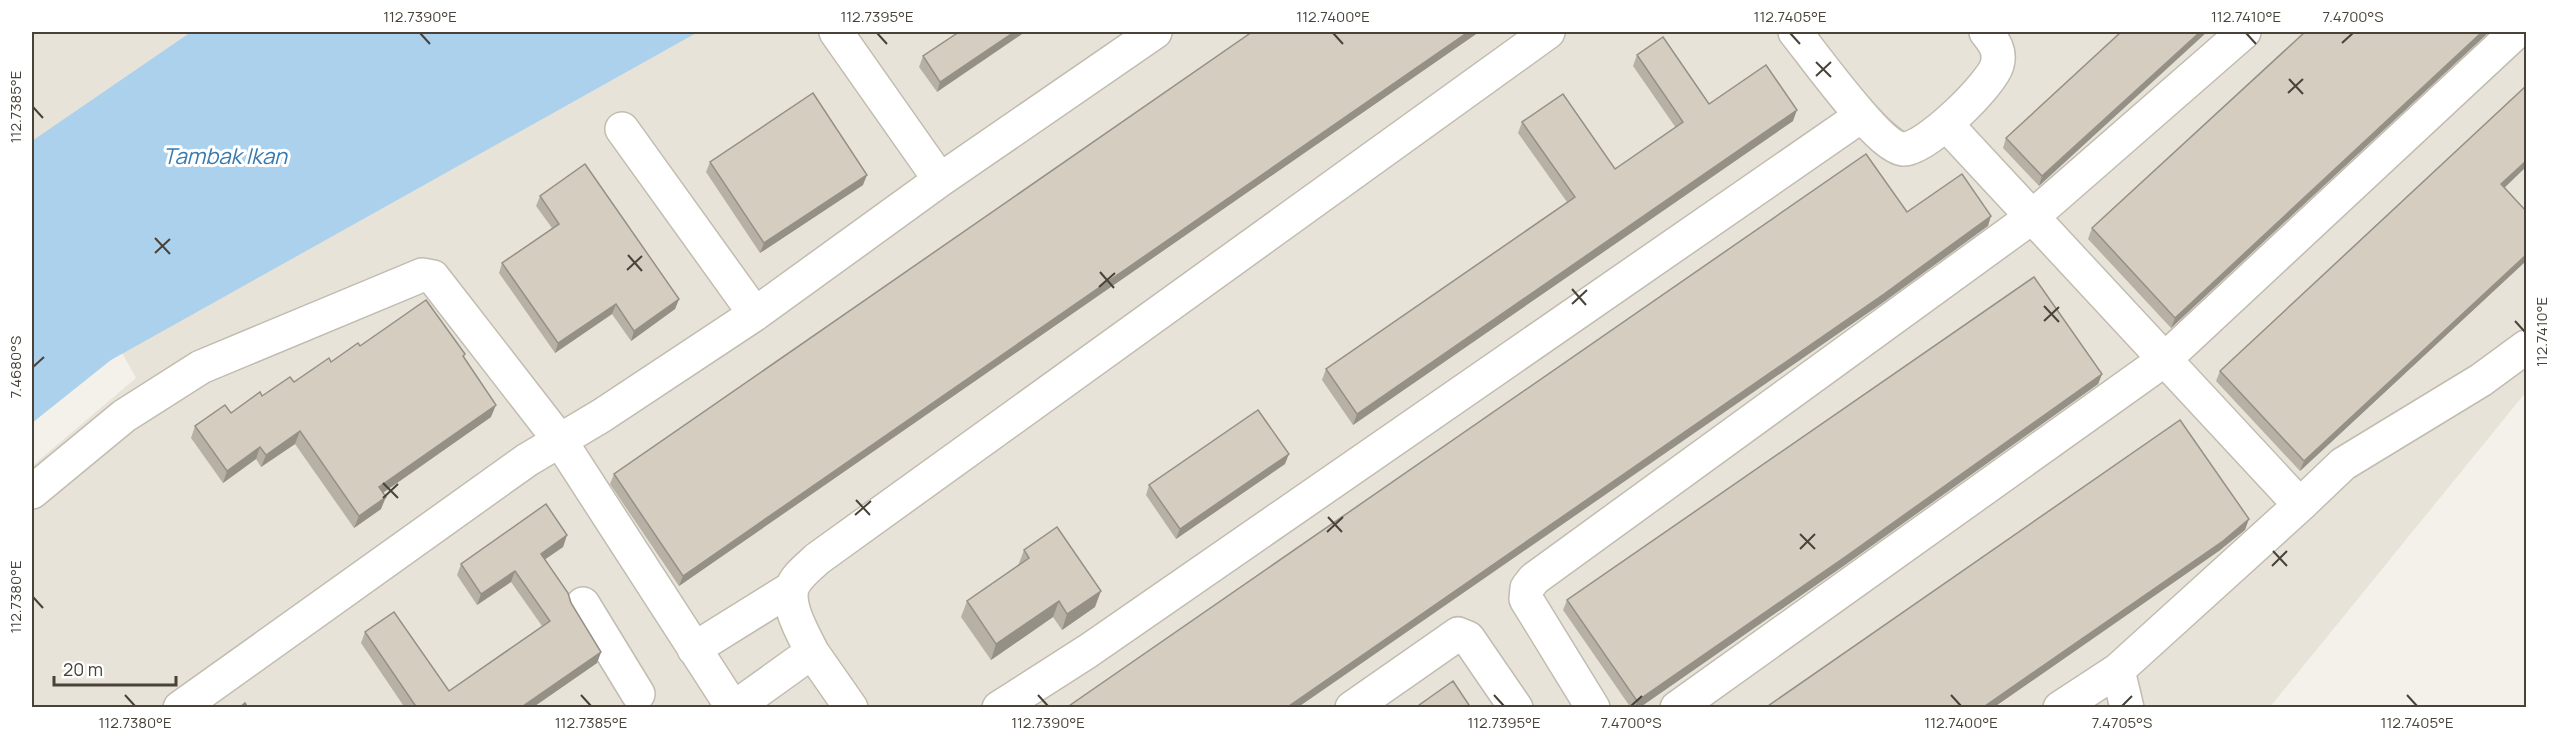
<svg xmlns="http://www.w3.org/2000/svg" width="2558" height="739" viewBox="0 0 2558 739" font-family="Manrope,sans-serif">
<style>
.residential{fill:#e8e3d9}
.water{fill:#abd1ed}
.lines{fill:none;stroke-linecap:round;stroke-linejoin:round}
.street-casing{stroke:#c2bcb0;stroke-width:36}
.street{stroke:#fff;stroke-width:33}
.wall{fill:#b7b0a5}
.shaded-wall{fill:#959086}
.building{fill:#d5cdc0;stroke:#959086;stroke-width:1.5}
.ticks{fill:none;stroke:#484239;stroke-width:2}
.labels{text-anchor:middle;dominant-baseline:central;stroke-width:6;stroke-linejoin:round;paint-order:stroke}
.water-label{font-size:22px;font-style:italic;fill:#377aaf;stroke:#fff}
.neatline{fill:none;stroke:#484239;stroke-width:2}
.ticks-label{font-size:15px;text-anchor:middle;fill:#484239}
</style>
<rect width="100%" height="100%" fill="#f4f1ea"/>
<!-- residential -->
<path class="residential" d="M32,32h2494v360l-256,315h-2238v-241l104,-88 -104,-187z"/>
<!-- water -->
<path class="water" d="M191,32h507l-587,328 -79,63v-282z"/>
<g class="lines">
<!-- street casing -->
<g class="street-casing">
<path id="street" d="M836,32l104,148
M1795,32c17,21 84,115 108,117 21,2 89,-65 94,-84 4,-14 -3,-23 -11,-33
M1946,124l354,381
M622,129l133,185
M32,492l92,-76 77,-49 221,-92 11,2 128,165 172,266
M583,604l55,90
M694,649l98,-61
M812,652l39,56
M2118,670l9,38
M180,708l347,-248 74,-44 154,-102 185,-134 215,-148
M734,708l78,-56c-8,-17 -25,-44 -20,-64 4,-12 17,-21 25,-29l731,-527
M999,708l89,-57 773,-535
M1352,708l106,-74 10,4 48,70
M1593,708l-67,-109 1,-11 7,-9 498,-362 212,-185
M1677,708l487,-348 352,-328
M2060,708l58,-38 182,-165 43,-41 138,-84 45,-33"/>
</g>
<!-- street -->
<use href="#street" class="street"/>
</g>
<!-- wall -->
<path class="wall" d="M959,32l-22,60 -18,-25 4,-11z
M1252,32h227l-800,554 -69,-102 4,-10z
M2121,32l-82,154 -36,-38 3,-10z
M2305,32h184l-318,296 -83,-89 4,-11z
M1637,55l72,49 84,17 -440,304 -31,-45 4,-11 241,-167 -49,-69 4,-11 93,47 61,-41 -43,-62z
M710,162l153,23 -103,68 -54,-81z
M2505,188l21,23v50l-226,210 -84,-90 4,-10z
M540,196l139,103 -4,10 -44,32 -19,-27 -57,39 -56,-80 3,-10 50,-35 -16,-22z
M360,346l105,8 -1,3 27,60 -108,76 -2,16 -27,19 -59,-84 -34,23 -5,-8 -33,24 -32,-45 4,-12 36,-13 31,-17 32,-14z
M2102,374l-4,10 -256,183 -203,141h-8l-68,-98 4,-10z
M1285,464l-109,75 -30,-44 3,-10z
M567,535l-4,12 -18,12 56,93 -4,11 -65,45h-127l-44,-65 4,-11 84,59 93,-65 -31,-44 -34,23 -20,-30 4,-11z
M1024,550l71,57 -33,23 -9,-13 -62,43 -30,-43 6,-16 51,-35z"/>
<!-- shaded-wall -->
<path class="shaded-wall" d="M1014,32h11l-88,60 3,-10z
M1468,32h11l-800,554 4,-10z
M2200,32h7l-168,154 3,-10z
M2482,32h7l-318,296 4,-10z
M1797,110l-4,11 -440,304 4,-11z
M2526,161v6l-28,27 3,-10z
M867,175l-4,10 -103,68 4,-10z
M1991,216l-3,10 -107,78 -584,404h-11z
M2526,255v6l-226,210 4,-10z
M679,299l-4,10 -44,32 3,-10z
M616,304l-4,10 -57,39 3,-10z
M2102,374l-4,10 -256,183 -203,141h-4l2,-7z
M496,405l-5,12 -117,82 5,-12z
M300,431l-5,13 -34,23 5,-12z
M260,447l-4,12 -33,24 4,-12z
M1289,454l-4,10 -109,75 4,-10z
M386,497l-5,12 -27,19 5,-12z
M2249,519l-4,11 -26,21 -226,157h-11z
M567,535l-4,12 -26,18 4,-11z
M515,571l-4,11 -34,23 4,-11z
M1101,591l-6,16 -33,23 5,-16z
M1059,601l-6,16 -62,43 5,-16z
M601,652l-4,11 -65,45h-12z"/>
<!-- building -->
<path class="building" d="M959,32h55l-74,50 -17,-26z
M1252,32h216l-785,544 -69,-102z
M2121,32h79l-158,144 -36,-38z
M2305,32h177l-307,286 -83,-90z
M1663,37l46,67 57,-39 31,45 -440,304 -31,-45 249,-172 -53,-75 41,-28 52,75 68,-47 -46,-67z
M2526,86v75l-25,23 25,27v44l-222,206 -84,-90z
M813,93l54,82 -103,68 -54,-81z
M1866,154l41,58 55,-38 29,42 -107,78 -598,414h-220z
M585,164l94,135 -45,32 -18,-27 -58,39 -56,-80 57,-39 -19,-28z
M2034,277l68,97 -257,183 -208,144 -70,-101z
M426,300l39,54 -2,2 33,49 -117,82 7,10 -27,19 -59,-85 -34,24 -6,-8 -33,24 -32,-45 30,-21 6,8 29,-21 2,4 28,-19 4,5 35,-24 2,4 27,-19 2,3z
M1258,410l31,44 -109,75 -31,-44z
M2180,420l69,99 -26,22 -241,167h-217z
M546,504l21,31 -26,19 27,39 3,10 30,49 -81,56h-103l-52,-76 29,-20 55,79 101,-70 -35,-50 -34,23 -20,-30z
M1057,527l44,64 -34,23 -8,-13 -63,43 -29,-43 62,-43 -5,-8z
M1453,681l18,27h-56z
M245,703l3,5h-9z"/>
<!-- ticks -->
<path class="ticks" d="M420,33l10,11M877,33l10,11M1333,33l10,11M1790,33l10,11M2246,33l10,11M2342,43l11,-10M1816,62l15,15M1816,76l15,-14M2289,79l14,15M2288,93l15,-14M33,107l10,11M155,238l15,16M155,253l15,-14M628,255l14,16M627,270l15,-14M1100,272l14,16M1099,287l16,-14M1572,289l14,16M1572,304l15,-14M2044,306l15,16M2044,321l15,-14M2515,321l10,11M33,367l11,-10M383,483l15,15M383,498l15,-14M856,500l14,15M855,515l16,-14M1328,517l14,15M1327,532l16,-15M1800,534l15,15M1800,549l15,-15M2273,551l14,15M2272,566l15,-15M33,597l10,11M125,695l10,11M581,695l10,11M1038,695l10,11M1494,695l10,11M1951,695l10,11M2407,695l10,11M1631,706l11,-10M2122,706l10,-10"/>
<g class="labels">
<!-- water labels -->
<g class="water-label">
<text x="225" y="156">Tambak Ikan</text>
</g>
</g>
<!-- border -->
<rect width="2558" height="739" fill="none" stroke="#ffffff" stroke-width="66"/>
<!-- scale -->
<path d="M54 676v9h122v-9" fill="none" stroke="#484239" stroke-width="3"/>
<text x="63" y="676" font-size="18" fill="#484239" stroke="#ffffff" stroke-width="4.5" paint-order="stroke">20 m</text>
<rect x="33" y="33" width="2492" height="673" class="neatline"/>
<g class="ticks-label">
<text x="420" y="22">112.7390°E</text>
<text x="877" y="22">112.7395°E</text>
<text x="1333" y="22">112.7400°E</text>
<text x="1790" y="22">112.7405°E</text>
<text x="2246" y="22">112.7410°E</text>
<text x="2353" y="22">7.4700°S</text>
<text transform="translate(16 107) rotate(-90)" y="5">112.7385°E</text>
<text transform="translate(2542 332) rotate(-90)" y="5">112.7410°E</text>
<text transform="translate(16 367) rotate(-90)" y="5">7.4680°S</text>
<text transform="translate(16 597) rotate(-90)" y="5">112.7380°E</text>
<text x="135" y="728">112.7380°E</text>
<text x="591" y="728">112.7385°E</text>
<text x="1048" y="728">112.7390°E</text>
<text x="1504" y="728">112.7395°E</text>
<text x="1631" y="728">7.4700°S</text>
<text x="1961" y="728">112.7400°E</text>
<text x="2122" y="728">7.4705°S</text>
<text x="2417" y="728">112.7405°E</text>
</g>
</svg>
